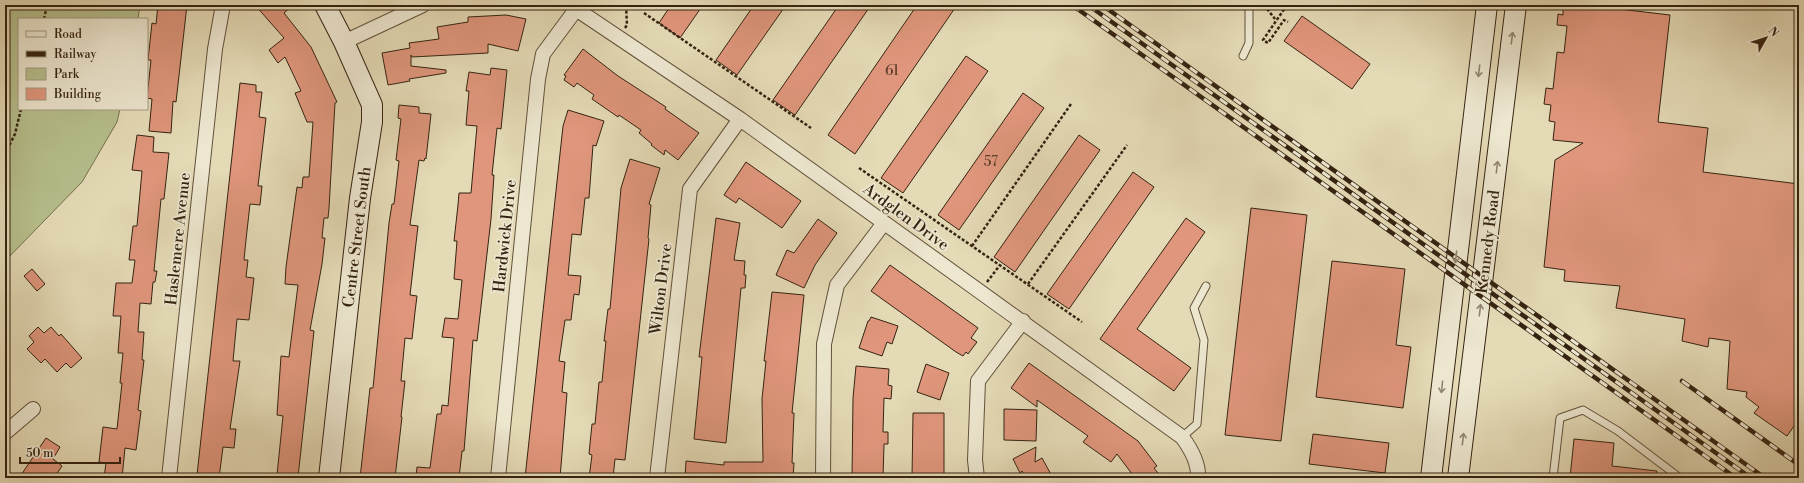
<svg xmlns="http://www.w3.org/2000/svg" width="1804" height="483" viewBox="0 0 1804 483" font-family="'Libre Bodoni',serif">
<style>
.green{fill:#b6bf8c;stroke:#76714e}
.building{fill:#df967c;stroke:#352311}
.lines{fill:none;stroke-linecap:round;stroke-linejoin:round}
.lane-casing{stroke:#61513a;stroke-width:9}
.street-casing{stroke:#61513a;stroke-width:16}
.secondary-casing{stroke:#352311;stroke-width:22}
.path{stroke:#352311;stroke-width:2.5;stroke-dasharray:3 2;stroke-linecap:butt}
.lane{stroke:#ede7d0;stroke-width:7}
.street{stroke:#ede7d0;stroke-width:14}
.secondary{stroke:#ede7d0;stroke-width:20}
.rail-casing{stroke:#352311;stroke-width:4.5}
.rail{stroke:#ede7d0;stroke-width:3;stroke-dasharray:9;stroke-linecap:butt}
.oneway{stroke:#918570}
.labels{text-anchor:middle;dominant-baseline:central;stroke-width:3.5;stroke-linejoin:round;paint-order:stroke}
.number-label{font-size:14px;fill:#60402c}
.street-label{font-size:16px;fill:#352311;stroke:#ede7d0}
</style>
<rect width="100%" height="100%" fill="#e4dab6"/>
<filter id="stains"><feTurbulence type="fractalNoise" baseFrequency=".005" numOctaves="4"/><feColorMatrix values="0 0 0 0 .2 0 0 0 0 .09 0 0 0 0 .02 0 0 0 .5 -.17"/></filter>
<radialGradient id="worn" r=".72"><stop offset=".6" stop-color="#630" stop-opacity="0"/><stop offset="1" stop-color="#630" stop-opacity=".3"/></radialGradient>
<!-- green -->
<path class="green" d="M5,5h135l-2,14h-119v90h101l-3,13 -35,60 -77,79z"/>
<!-- building -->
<path class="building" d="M158,5h29l-11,97 -3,-1 -2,32 -22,-2 3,-32 -5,-1 4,-38h-3l4,-37 4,1z
M255,5h38l-9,8 27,34 26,55 -2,1 -6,105 -1,10h-4l-2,20h3l-3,26 -12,66 4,1 -16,146 -21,-2 6,-59 -6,-1 4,-59 8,1 9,-72 -13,-1 1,-17 11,-80 5,1 1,-11h6l4,-55h-6l-12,-29 6,-2 -16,-34 -7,6 -9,-13 15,-12z
M671,5h32l-23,33 -21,-15z
M754,5h32l-49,70 -21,-15z
M839,5h32l-76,110 -22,-15z
M917,5h40l-102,149 -27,-19z
M1570,5h15l85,10 -12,107 50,6 -5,44 96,12v235l-12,17 -33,-23 5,-6 -13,-10 1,-5 -20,-3 3,-48 -21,-3 -1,9 -26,-6 3,-22 -69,-11 4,-22 -56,-5 1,-11 -21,-3 11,-107 28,-17 -30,-3 2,-18 -6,-1 2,-16 -7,-1 2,-16 7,1 4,-37 7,1 3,-27 -10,-1 1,-11 5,1v-7l7,1z
M506,15l20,4 -8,32 -30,-7v9l-76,4 -1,-2v11l35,4v3l-37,6 1,2 -22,4 -6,-32 28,-5 -1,-5 30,-4 -2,-12 31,-5v-5z
M1302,16l68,48 -18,25 -68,-48z
M583,49l35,27 48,31 -1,2 34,24 -21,27 -13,-10 -1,5 -13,-10 1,-1 -13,-11 2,-3 -22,-15 -1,2 -26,-18 2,-4 -17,-12 -3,4 -10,-7 2,-4 -2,-1z
M966,56l22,15 -85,122 -22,-15z
M491,68l16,2 -6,59 -4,-1 -5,47h2l-3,44 -14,122 -4,-1 -9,111h-2l-3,27h-43l1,-11 13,1 7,-54h4l1,-9 6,1 6,-68 -12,-1 3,-19 13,1 4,-39 -8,-1 3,-38h-3l4,-36 1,-12h12l6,-67 -11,-1 3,-34h-3l3,-19 21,3z
M240,83l16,2v7h6l-3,25 7,1 -8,68h4l-2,19 -10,-1 -4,36 -2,20h4l-2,17 8,1 -5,42 -12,-1 -4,42h7l-10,68h6l-2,19 -11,-1 -4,31h-2l-20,-3z
M1023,93l21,15 -85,122 -21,-15z
M399,105l20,2v6l12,1 -5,45 -1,-1 -1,3 -5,-1 -9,65 8,1 -8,69 7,1 -2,16 -3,27 -7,-1 -4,43h4l-4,36h1l-7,61h-35l10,-90h3l16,-165 3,-19h2l5,-43 -3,-1 5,-41 -3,-1z
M568,110l36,11 -8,25 -3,-1 -4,53h-4l-4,37 -9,-1 -4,41 13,1 -2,19 -5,-1 -3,26h-6l-6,41 6,1 -3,30 5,1 -7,85h-35l38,-352z
M137,135l17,2 -1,15 16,1 -5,46h-3l-7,72h3l-2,11h-2l-2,22 -11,-1 -2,29h6l-2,28h2l-6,50 3,1 -5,39 -11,-2 -3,30h-18l2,-15 -7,-1 4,-35 14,2 5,-46h-2l3,-30h-5l3,-37h-8l3,-33h16l3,-23h-6l4,-34h4l5,-55 -10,-1z
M1079,135l21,15 -85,122 -21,-15z
M630,159l30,9 -11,36 2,1 -3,33 1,1 -24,221 -10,-1 -2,19h-24l3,-23 -3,-1 3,-30h3l4,-42h3l4,-41h-2l4,-32h2l11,-121z
M746,162l55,39 -19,27 -43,-30 -3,5 -12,-8z
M1133,172l21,15 -85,122 -22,-15z
M1251,208l56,7 -26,226 -56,-6z
M716,218l24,5 -6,37 11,1 -1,14h2l-1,13h-4l-15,155 -32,-4 8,-82h-3z
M1186,218l19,14 -68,97 54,39 -17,23 -74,-52z
M818,219l19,14 -22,32 -11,23 -28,-13 11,-25 7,3z
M1332,261l73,8 -9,76 15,2 -8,61 -87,-11z
M890,265l88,63 -7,10 6,4 -9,12 -2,-2 -3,4 -7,-4 -85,-61z
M32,269l13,15 -8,7 -13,-15z
M772,292l32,3 -12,118h2l-2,50h2l-1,15h-108l1,-17 38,4v-3h39l-1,-63 4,-38h-2z
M871,317l27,9 -6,18 -5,-2 -5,14 -23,-8 9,-27h1z
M38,327l6,6 7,-6 8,9 2,-2 21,24 -11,10 -5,-5 -9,9 -12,-13 -4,4 -14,-14 7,-7 -5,-6z
M1029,363l109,78 19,25 -3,2 8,10h-27l-18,-24 -6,8 -28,-20 5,-6 -51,-36v7l-26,-19z
M926,364l23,9 -9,27 -23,-8z
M856,366l33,3 -1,16 4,1 -1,13 -7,-1 -1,34h5v12h-4l-1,34h-31l1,-80z
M1004,409l33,1 -1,31 -32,-1z
M913,413h31v65h-32z
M1313,434l76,9 -4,30 -76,-9z
M46,438l14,9 -7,12 9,7 -8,12 -8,-5 -3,5h-24z
M1574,439l40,4 -2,23 45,5 -1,7h-86z
M1036,447l-1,15 7,-4 11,20h-27l-4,-7 -2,2 -7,-14z"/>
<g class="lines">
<!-- lane casing -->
<g class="lane-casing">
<path id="lane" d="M1243,56l6,-13v-38
M1182,437l15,-13 7,-84 -10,-32 12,-22
M1553,478l7,-60 23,-8 35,21 62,47"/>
</g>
<!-- street casing -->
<g class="street-casing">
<path id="street" d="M570,5l170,114 442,318c9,12 17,26 16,41
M344,42l79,-37
M5,433l28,-24
M169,478l46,-429 8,-44
M498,478l40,-399 5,-25 34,-46
M657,478l33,-289 50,-70
M823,478l1,-134 13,-59 47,-62
M977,478l-2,-18 3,-79 45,-60"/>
</g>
<!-- secondary casing -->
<g class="secondary-casing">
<path id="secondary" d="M325,5l19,37 28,63v17l-12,76 -31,280
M1431,478l56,-473
M1458,478l58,-473"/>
</g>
<!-- path -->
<path class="path" d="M1264,5l11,14
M1287,5l-24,35 5,3 16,-23 4,2
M644,13l167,115
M44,19l3,-14
M625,28l2,-3 -1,-20
M5,154l10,-20 6,-25
M859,168l223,154
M972,246l99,-142
M987,282l13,-17
M1028,284l99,-139"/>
<!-- lane -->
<use href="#lane" class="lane"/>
<!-- street -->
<use href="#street" class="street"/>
<!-- secondary -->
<use href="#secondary" class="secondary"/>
<!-- rail casing -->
<g class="rail-casing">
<path id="rail" d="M1072,5l664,473
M1088,5l663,473
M1102,5l663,473
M1682,381l117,84"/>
</g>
<!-- rail -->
<use href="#rail" class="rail"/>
</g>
<!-- one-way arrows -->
<defs><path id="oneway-shaft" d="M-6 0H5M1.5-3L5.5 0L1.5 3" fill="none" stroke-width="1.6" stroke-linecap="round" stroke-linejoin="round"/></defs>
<g class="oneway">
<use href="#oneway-shaft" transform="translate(1512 38) rotate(-83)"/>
<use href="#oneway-shaft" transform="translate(1479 71) rotate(97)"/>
<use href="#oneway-shaft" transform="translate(1497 167) rotate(-83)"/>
<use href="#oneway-shaft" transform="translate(1456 257) rotate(96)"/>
<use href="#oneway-shaft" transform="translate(1480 310) rotate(-83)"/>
<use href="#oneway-shaft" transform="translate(1442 387) rotate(96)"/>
<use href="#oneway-shaft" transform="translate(1463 439) rotate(-83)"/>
</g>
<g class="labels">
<!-- number labels -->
<g class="number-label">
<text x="892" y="71">61</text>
<text x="991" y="162">57</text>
</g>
<!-- street labels -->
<g class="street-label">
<text transform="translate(906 217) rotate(36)">Ardglen Drive</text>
<text transform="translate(505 236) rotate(-84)">Hardwick Drive</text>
<text transform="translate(357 237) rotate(-83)">Centre Street South</text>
<text transform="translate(178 239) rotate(-84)">Haslemere Avenue</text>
<text transform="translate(1488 242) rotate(-83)">Kennedy Road</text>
<text transform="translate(661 289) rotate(-83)">Wilton Drive</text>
</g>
</g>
<!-- margin -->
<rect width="1804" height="483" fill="none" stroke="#e4dab6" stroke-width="20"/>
<rect x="6" y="6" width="1792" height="471" fill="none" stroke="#352311" stroke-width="2"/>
<rect x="10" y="10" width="1784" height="463" fill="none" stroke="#352311"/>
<!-- legend -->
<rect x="18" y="18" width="130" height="92" fill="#ede7d0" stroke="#a39984"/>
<rect x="26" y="31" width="20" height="6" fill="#ede7d0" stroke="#a39984"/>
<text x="54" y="38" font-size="12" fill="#352311">Road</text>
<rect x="26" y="51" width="20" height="6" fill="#352311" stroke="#a39984"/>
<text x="54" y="58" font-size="12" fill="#352311">Railway</text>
<rect x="26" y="68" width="20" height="12" fill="#b6bf8c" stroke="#a39984"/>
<text x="54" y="78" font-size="12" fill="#352311">Park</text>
<rect x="26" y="88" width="20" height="12" fill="#df967c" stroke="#a39984"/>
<text x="54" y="98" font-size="12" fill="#352311">Building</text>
<!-- north arrow -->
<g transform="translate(1766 38) rotate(51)" stroke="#ede7d0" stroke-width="3" paint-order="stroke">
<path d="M0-3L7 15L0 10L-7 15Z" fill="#352311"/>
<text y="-6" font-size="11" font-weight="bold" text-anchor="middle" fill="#352311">N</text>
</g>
<!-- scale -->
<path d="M20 457v6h100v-6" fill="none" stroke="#352311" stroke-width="2"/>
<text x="26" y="457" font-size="12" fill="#352311" stroke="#ede7d0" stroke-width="3" paint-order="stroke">50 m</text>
<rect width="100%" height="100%" filter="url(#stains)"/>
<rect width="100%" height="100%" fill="url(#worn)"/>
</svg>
